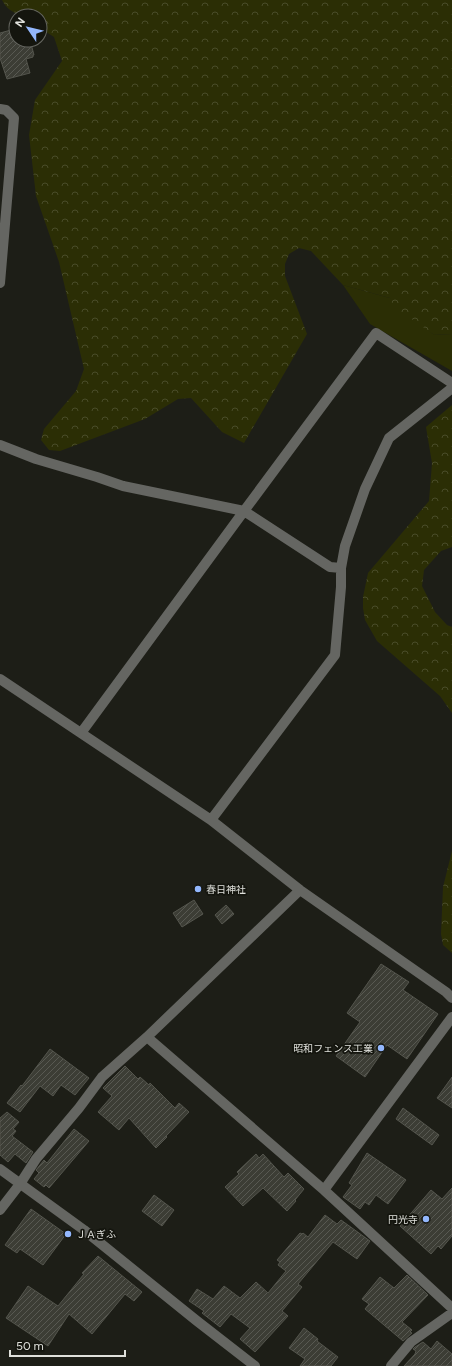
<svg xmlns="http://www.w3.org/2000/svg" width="452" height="1366" viewBox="0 0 452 1366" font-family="Figtree,'Noto Sans JP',sans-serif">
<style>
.green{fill:#2b2e05}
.forest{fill:url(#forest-crowns)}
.building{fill:url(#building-hatch);stroke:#54554d}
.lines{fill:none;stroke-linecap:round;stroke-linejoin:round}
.minor{stroke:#656662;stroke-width:10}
.poi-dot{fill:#93b7fd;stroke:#14150e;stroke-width:1.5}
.labels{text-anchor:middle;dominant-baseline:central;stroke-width:3.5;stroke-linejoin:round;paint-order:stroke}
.poi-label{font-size:10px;fill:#dfe0db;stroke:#14150e;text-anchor:start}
</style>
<defs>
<pattern id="forest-crowns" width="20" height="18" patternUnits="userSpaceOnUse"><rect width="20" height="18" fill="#2b2e05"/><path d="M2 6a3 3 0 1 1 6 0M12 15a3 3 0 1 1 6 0" fill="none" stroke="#494c29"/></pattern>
<pattern id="building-hatch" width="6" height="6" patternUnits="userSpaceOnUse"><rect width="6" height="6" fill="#3c3d35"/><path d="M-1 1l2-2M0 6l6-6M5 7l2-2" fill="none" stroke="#585952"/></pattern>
</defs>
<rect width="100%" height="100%" fill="#1d1e17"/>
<!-- green -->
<path class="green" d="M343,285l47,13 43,36 19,1v36l-82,-47z"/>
<!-- forest -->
<path class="forest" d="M2,0h450v335l-19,-1 -40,-28 -3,-8 -47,-13 -32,-34 -12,-3 -10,6 -4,10v12l22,58 -63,109 -22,-11 -31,-34 -13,1 -33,20 -85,32 -11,-1 -8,-10 3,-11 32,-38 8,-22 -25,-107 -23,-66 -7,-61 6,-35 27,-39 -8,-24 -14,-9v-12c-15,0 -30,0 -38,-16z
M452,405v142l-11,4 -17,19 -2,16 13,26 12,13 5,2v86l-12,-17 -63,-55 -12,-21 -2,-12v-11l5,-24 61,-72 3,-38 -6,-36z
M452,851v102l-9,-8 -2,-11 2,-47z"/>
<!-- building -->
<path class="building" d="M11,30l3,10h16l4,15h-1v2l-7,2 4,14 -23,6 -7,-21v-25z
M194,900l9,14 -21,13 -9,-14z
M226,905l8,9 -12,10 -7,-9z
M381,964l28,18 -6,8 35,24 -31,45 -20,-14 -22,32 -29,-21 24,-34 -13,-9z
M50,1049l39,29 -14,17 -14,-10 -8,11 -13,-10 -20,26 -13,-9 14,-18 1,1z
M125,1066l13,13 2,-2 9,8 1,-2 25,25 4,-5 10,9 -23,24 1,1 -11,11 -27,-30 -10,12 -21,-18 14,-16 -9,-8z
M452,1077v31l-15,-10z
M403,1108l36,27 -7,10 -36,-26z
M7,1112l12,10 -6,7 3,2 -4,5 21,16 -7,11 -11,-9 -7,8 -8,-7v-37z
M74,1129l15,12 -40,47 -3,-3 -2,2 -10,-8 5,-6 -3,-3 8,-10 3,3z
M367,1153l39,27 -18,24 -12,-9 -7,10 -4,-3 -5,7 -17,-12 9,-12 -3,-2z
M256,1154l3,4 4,-4 21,23 4,-4 16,16 -9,11 1,1 -9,10 -24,-23 -20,18 -18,-19 14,-13 -2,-2z
M452,1188v48l-11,13 -3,-3 -7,8 -31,-28 31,-36 11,9z
M154,1195l20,15 -12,16 -20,-15z
M31,1209l35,25 -23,31 -23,-16 -3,4 -12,-8z
M325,1215l12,9 4,-4 29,21 -13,18 -24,-17 -35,42 4,3 -20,24 6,5 -33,36 -15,-13 10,-11 -19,-14 -11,13 -18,-14 2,-2 -15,-10 8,-12 16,10 11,-13 16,12 16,-16 12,11 18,-22 -8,-6 2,-3 -3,-2 23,-27 2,1 1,-1 5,4z
M98,1256l44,36 -8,9 -9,-7 -33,40 -23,-20 -21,32 -42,-28 22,-32 30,20 26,-32 -2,-1z
M407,1275l21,20 -26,27 10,8 -2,2 2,1 -9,8 -38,-32 4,-5 -7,-5 18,-22 14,11z
M304,1328l14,11 -1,2 21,16 -7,9h-31l5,-7 -16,-11z
M437,1341l15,13v12h-48l11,-12 1,-3 -3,-2 2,-2 8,-5 8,7z"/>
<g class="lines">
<!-- minor -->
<path class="minor" d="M0,109l6,1 8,8 -14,165
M0,445l36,14 61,18 26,9 121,25 86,56 11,1
M0,679l211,141 89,70 146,102 6,6
M81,733l163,-222 132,-178 76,50
M211,820l124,-165 6,-68v-19l4,-22 20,-57 24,-51 63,-50
M147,1037l177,153 128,118
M0,1169l84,61 113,91 58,45
M324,1190l128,-173
M0,1210l20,-26 16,-25 43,-51 23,-31 45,-40 153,-147
M391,1366l20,-24 41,-29"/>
</g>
<!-- markers -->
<g class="poi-dot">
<circle cx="198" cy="889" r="4"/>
<circle cx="381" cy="1048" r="4"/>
<circle cx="426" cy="1219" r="4"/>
<circle cx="68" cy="1234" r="4"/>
</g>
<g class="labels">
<!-- poi labels -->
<g class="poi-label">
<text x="206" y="889">春日神社</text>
<text x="373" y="1048" text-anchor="end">昭和フェンス工業</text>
<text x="418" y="1219" text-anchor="end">円光寺</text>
<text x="76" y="1234">ＪＡぎふ</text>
</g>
</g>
<!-- north arrow -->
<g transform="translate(28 28) rotate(305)"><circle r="19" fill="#14150e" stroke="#656660"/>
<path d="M0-3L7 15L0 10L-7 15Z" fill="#93b7fd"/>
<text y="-6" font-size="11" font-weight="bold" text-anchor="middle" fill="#dfe0db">N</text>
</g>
<!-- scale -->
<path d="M10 1350v6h115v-6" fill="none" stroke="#dfe0db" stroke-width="2"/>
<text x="16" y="1350" font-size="12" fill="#dfe0db" stroke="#14150e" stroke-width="3" paint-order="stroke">50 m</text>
</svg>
